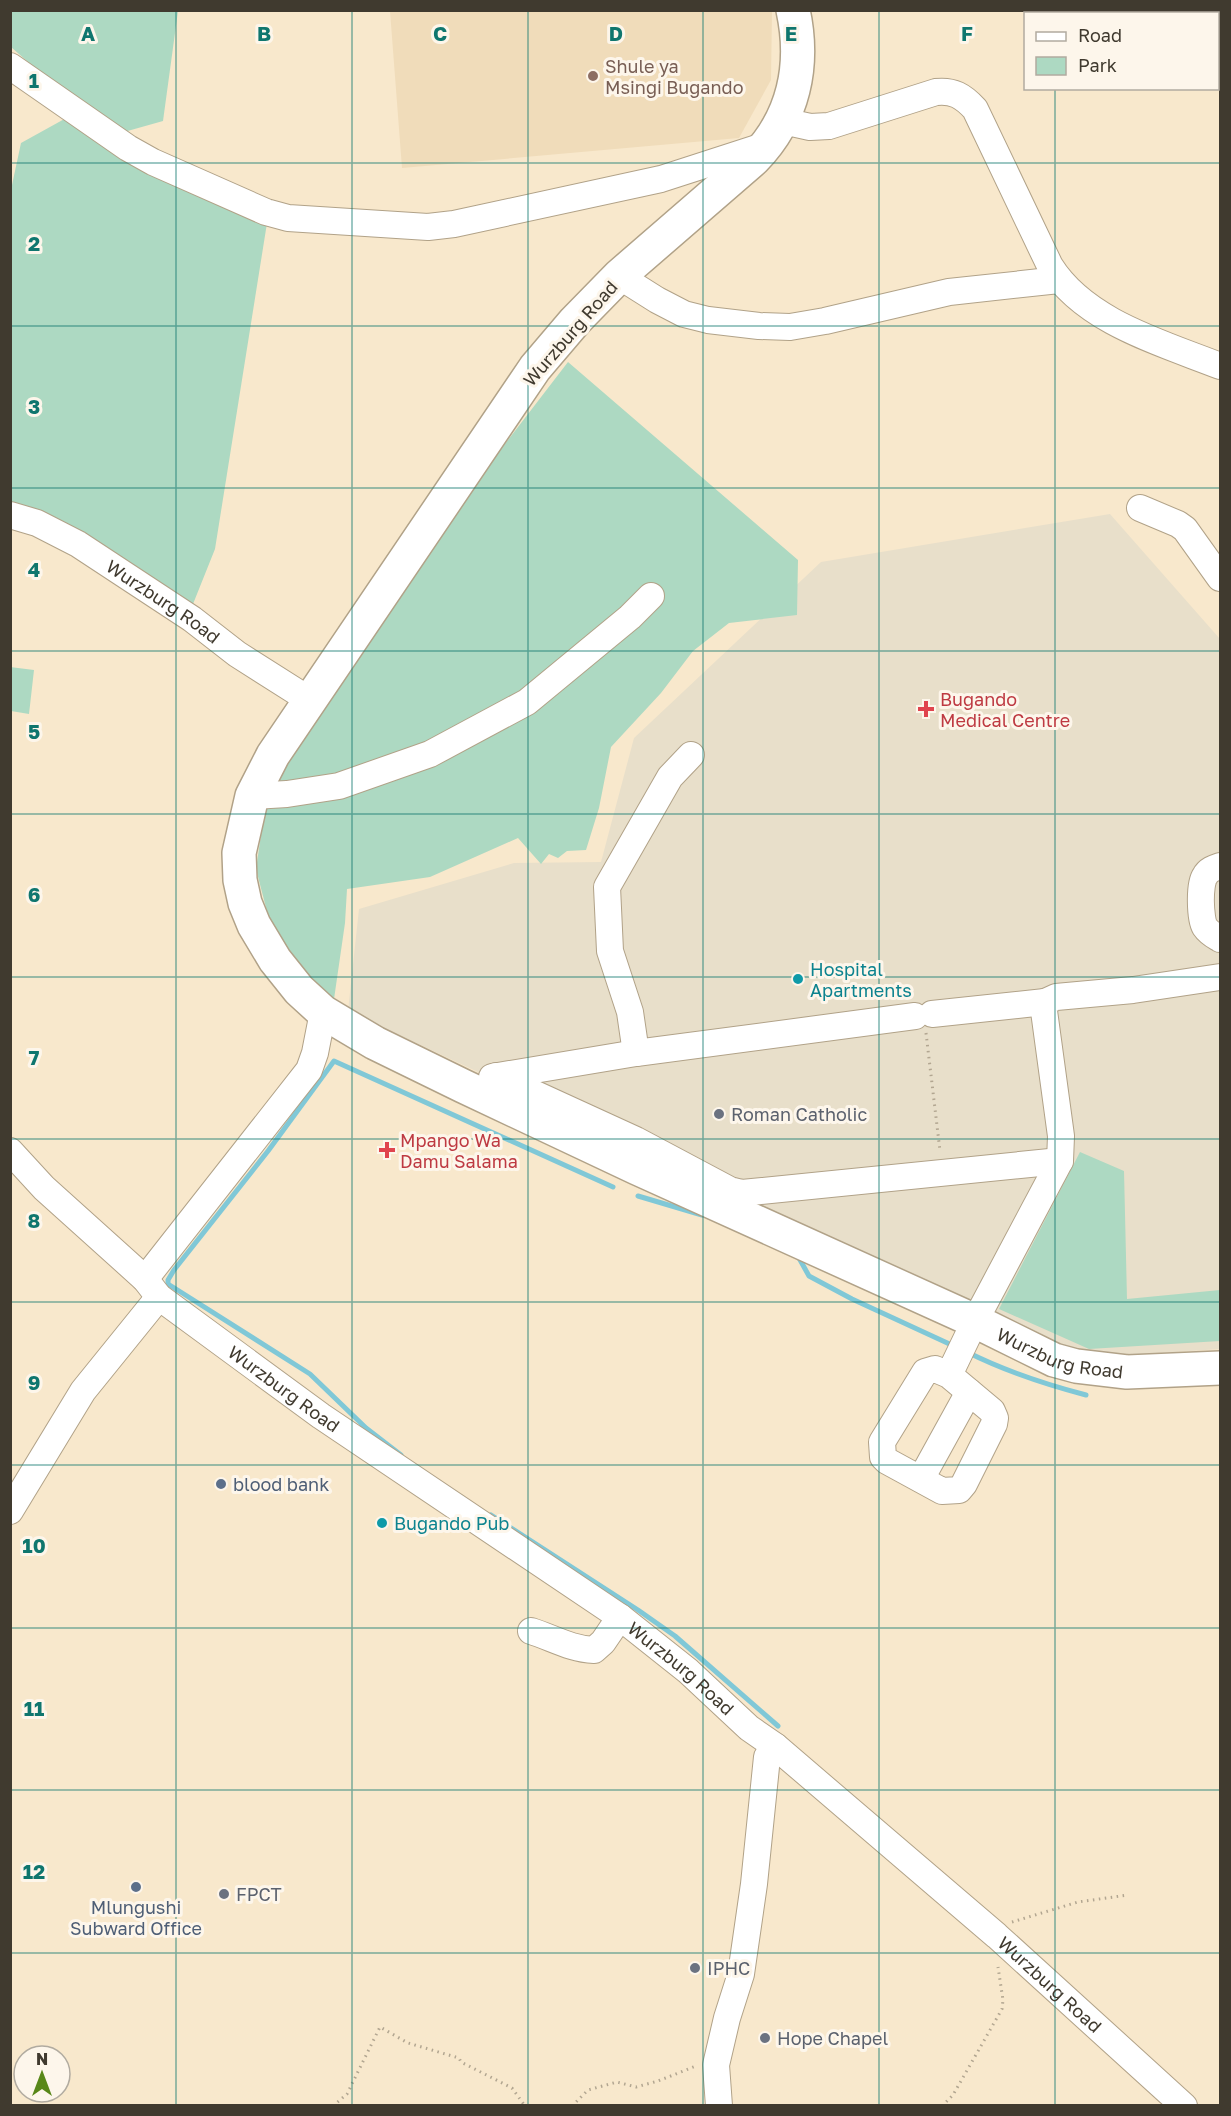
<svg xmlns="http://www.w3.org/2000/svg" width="1231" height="2116" viewBox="0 0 1231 2116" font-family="'Golos Text',sans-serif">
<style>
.built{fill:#f0dcba}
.medical{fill:#e8dfca}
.green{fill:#add9c2}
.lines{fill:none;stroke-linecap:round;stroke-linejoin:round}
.stream{stroke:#80c8d7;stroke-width:5}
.minor-casing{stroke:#b1a288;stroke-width:28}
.major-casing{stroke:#b1a288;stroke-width:36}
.path{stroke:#b2a691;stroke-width:3;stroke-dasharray:1.5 4.5;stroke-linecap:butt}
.minor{stroke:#fff;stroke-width:26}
.major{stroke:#fff;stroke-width:33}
.grid{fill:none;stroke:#0f766e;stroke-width:1.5;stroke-opacity:0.55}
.education-dot{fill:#8d6e63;stroke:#fdf6eb;stroke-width:2}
.health-dot{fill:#e0444e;stroke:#fdf6eb;stroke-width:2}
.culture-dot{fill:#0f9aa8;stroke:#fdf6eb;stroke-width:2}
.worship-dot{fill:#6b7280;stroke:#fdf6eb;stroke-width:2}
.service-dot{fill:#5c6f8a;stroke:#fdf6eb;stroke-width:2}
.labels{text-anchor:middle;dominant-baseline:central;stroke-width:6;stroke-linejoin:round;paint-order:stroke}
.education-label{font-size:18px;fill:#785e54;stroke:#fdf6eb;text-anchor:start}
.street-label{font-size:18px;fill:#403a2f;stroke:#fdf6eb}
.health-label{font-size:18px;fill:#be3a42;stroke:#fdf6eb;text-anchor:start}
.culture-label{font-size:18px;fill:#0d838f;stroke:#fdf6eb;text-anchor:start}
.worship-label{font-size:18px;fill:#5b616d;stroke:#fdf6eb;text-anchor:start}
.service-label{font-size:18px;fill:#4e5e75;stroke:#fdf6eb;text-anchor:start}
.grid-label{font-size:20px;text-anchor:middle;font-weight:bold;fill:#0f766e;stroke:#fdf6eb;stroke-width:6;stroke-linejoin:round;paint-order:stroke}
</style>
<rect width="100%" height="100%" fill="#f8e8cc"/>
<!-- built -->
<path class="built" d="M390,11h382l-1,69 -32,58 -337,30z"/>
<!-- medical -->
<path class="medical" d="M1110,514l110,125v710l-133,9 -739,-347 11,-102 155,-46 87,-1 33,-124 187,-176z"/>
<!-- green -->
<path class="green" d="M11,11h167l-15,110 -39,11 -79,-55 -34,-30z
M68,117l199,106 -52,326 -26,65 -178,-104v-324l1,-1 9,-42z
M568,362l230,198 -1,55 -68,8 -36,28 -32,42 -50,54 -12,61 -13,42 -19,1 -9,7 -9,-4 -8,10 -23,-26 -88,39 -83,12 -2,34 -12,83 -56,-56 -21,-81 8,-55 27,-74 113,-165z
M10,667l24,3 -5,44 -18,-3z
M1080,1152l44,19 3,128 93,-9v51l-131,8 -90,-40z"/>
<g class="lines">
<!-- stream -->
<path class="stream" d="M638,1196l64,19
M795,1255l4,3 10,18 43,23 104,48
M967,1352c38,19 77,32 119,43
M401,1455l-35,-27 -56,-54 -142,-90v-4l6,-10 94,-119 66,-90 279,126
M491,1515l147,95 37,26 103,90"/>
<!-- minor casing -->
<g class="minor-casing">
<g id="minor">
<path d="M10,66l118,82 25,14 113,50 22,6 140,9 26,-3 207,-45 102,-33"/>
<path d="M783,121l27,6 19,-1 107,-34c17,-2 27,4 39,17l75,157c35,56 112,77 170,100"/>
<path d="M619,276l38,24 27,14 24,6 51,6 31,1 35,-6 124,-29 110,-12"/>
<path d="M1140,508l38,16 7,5 35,49"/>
<path id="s1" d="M10,515l27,8 41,21 114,75 45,35 74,47"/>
<path d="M252,796l35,-2 52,-8 91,-32 97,-52 103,-85 21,-21"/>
<path d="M1220,866c-6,2 -12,4 -15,10 -6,8 -5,43 0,51 4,6 10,9 15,12"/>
<path d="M932,1014l113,-12"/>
<path d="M636,1053l-6,-41 -20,-61 -3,-64 63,-110 21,-22"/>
<path d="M496,1076l140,64 94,50 12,3 318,-32"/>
<path d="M492,1077l144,-24 279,-37"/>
<path id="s2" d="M10,1151l34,37 101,91 14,18 162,119 299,201 68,54 61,57 26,18 222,190 187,170"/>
<path d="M145,1279l164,-209 6,-17 8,-41"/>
<path d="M949,1375l43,36 3,7 -1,6 -30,60 -5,6 -17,1 -55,-30 -4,-4 -1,-15 43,-70 10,-3 14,6 26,-54 85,-160 1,-25 -17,-125 1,-9 11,-5 77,-7 87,-13"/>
<path d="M921,1479l48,-87"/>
<path d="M10,1511l73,-120 76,-94"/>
<path d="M531,1631c22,7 40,18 63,19l9,-8 17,-25"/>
<path d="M719,2106l-3,-41 11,-47 14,-44 13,-90 13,-127 8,-11"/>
</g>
</g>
<!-- major casing -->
<g class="major-casing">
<g id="major">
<path id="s3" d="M793,10c12,55 1,108 -39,149l-135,117 -44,45 -40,47 -262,387 -21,41 -13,57 1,27 5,23 9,22 21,35 24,30 24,22 52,31 88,43 174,82 338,153 79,39 22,6 51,6 93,-4"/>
</g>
</g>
<!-- path -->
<path class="path" d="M926,1033l14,118
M1012,1922l66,-20 50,-7
M333,2106l14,-12 33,-67 28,16 51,15 2,4 51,26 13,18
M572,2106l16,-16 29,-8 19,5 22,-6 38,-15
M942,2106l11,-11 49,-86 1,-9 -5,-33"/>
<!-- minor -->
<use href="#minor" class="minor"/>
<!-- major -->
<use href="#major" class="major"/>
</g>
<!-- grid -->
<path class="grid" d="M176,10v2096M352,10v2096M528,10v2096M703,10v2096M879,10v2096M1055,10v4M1055,88v2018M10,163h1210M10,326h1210M10,488h1210M10,651h1210M10,814h1210M10,977h1210M10,1139h1210M10,1302h1210M10,1465h1210M10,1628h1210M10,1790h1210M10,1953h1210"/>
<!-- markers -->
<circle class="education-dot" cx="593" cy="76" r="6"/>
<g class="health-dot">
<path d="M923 700h6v6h6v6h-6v6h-6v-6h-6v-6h6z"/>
<path d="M384 1141h6v6h6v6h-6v6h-6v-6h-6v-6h6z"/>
</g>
<g class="culture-dot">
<circle cx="798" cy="979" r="6"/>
<circle cx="382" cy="1523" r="6"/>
</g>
<g class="worship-dot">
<circle cx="719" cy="1114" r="6"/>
<circle cx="224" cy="1894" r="6"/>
<circle cx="695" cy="1968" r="6"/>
<circle cx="765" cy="2038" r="6"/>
</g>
<g class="service-dot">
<circle cx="221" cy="1484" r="6"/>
<circle cx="136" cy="1887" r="6"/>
</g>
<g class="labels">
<!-- education labels -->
<g class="education-label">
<text x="605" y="66">Shule ya<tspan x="605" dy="21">Msingi Bugando</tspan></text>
</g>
<!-- street labels -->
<g class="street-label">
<text transform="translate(570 333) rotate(-49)">Wurzburg Road</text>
<text stroke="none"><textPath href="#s1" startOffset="177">Wurzburg Road</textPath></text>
<text stroke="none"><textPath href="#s3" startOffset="2036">Wurzburg Road</textPath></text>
<text stroke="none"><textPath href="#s2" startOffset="364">Wurzburg Road</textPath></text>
<text stroke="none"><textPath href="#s2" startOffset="850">Wurzburg Road</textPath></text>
<text stroke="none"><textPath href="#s2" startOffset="1336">Wurzburg Road</textPath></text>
</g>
<!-- health labels -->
<g class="health-label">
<text x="940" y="699">Bugando<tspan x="940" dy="21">Medical Centre</tspan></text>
<text x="400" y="1140">Mpango Wa<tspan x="400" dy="21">Damu Salama</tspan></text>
</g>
<!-- culture labels -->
<g class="culture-label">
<text x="810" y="969">Hospital<tspan x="810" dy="21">Apartments</tspan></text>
<text x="394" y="1523">Bugando Pub</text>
</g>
<!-- worship labels -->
<g class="worship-label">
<text x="731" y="1114">Roman Catholic</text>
<text x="236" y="1894">FPCT</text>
<text x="707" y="1968">IPHC</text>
<text x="777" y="2038">Hope Chapel</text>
</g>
<!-- service labels -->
<g class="service-label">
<text x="233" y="1484">blood bank</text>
<text x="136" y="1907" text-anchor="middle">Mlungushi<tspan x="136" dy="21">Subward Office</tspan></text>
</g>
</g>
<g class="grid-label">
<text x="88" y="41">A</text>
<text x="264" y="41">B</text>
<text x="440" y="41">C</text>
<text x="616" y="41">D</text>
<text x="791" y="41">E</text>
<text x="967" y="41">F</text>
<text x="34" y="88">1</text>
<text x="34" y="251">2</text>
<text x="34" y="414">3</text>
<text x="34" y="577">4</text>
<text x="34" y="739">5</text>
<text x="34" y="902">6</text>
<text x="34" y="1065">7</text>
<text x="34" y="1228">8</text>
<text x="34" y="1390">9</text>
<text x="34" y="1553">10</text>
<text x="34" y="1716">11</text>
<text x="34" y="1879">12</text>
</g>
<!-- border -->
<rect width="1231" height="2116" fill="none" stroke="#403a2f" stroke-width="24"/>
<!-- legend -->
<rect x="1024" y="12" width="195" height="78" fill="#fdf6eb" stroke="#b1aba0" stroke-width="1.5"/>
<rect x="1036" y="32" width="30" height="9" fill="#ffffff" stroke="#b1aba0" stroke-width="1.5"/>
<text x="1078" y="42" font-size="18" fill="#403a2f">Road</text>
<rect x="1036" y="57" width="30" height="18" fill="#add9c2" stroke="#b1aba0" stroke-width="1.5"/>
<text x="1078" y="72" font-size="18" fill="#403a2f">Park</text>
<!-- north arrow -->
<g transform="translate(42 2074)"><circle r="28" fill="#fdf6eb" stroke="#b1aba0" stroke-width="1.5"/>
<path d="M0-4.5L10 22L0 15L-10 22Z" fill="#588718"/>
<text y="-9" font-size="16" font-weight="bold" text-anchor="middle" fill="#403a2f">N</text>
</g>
</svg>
